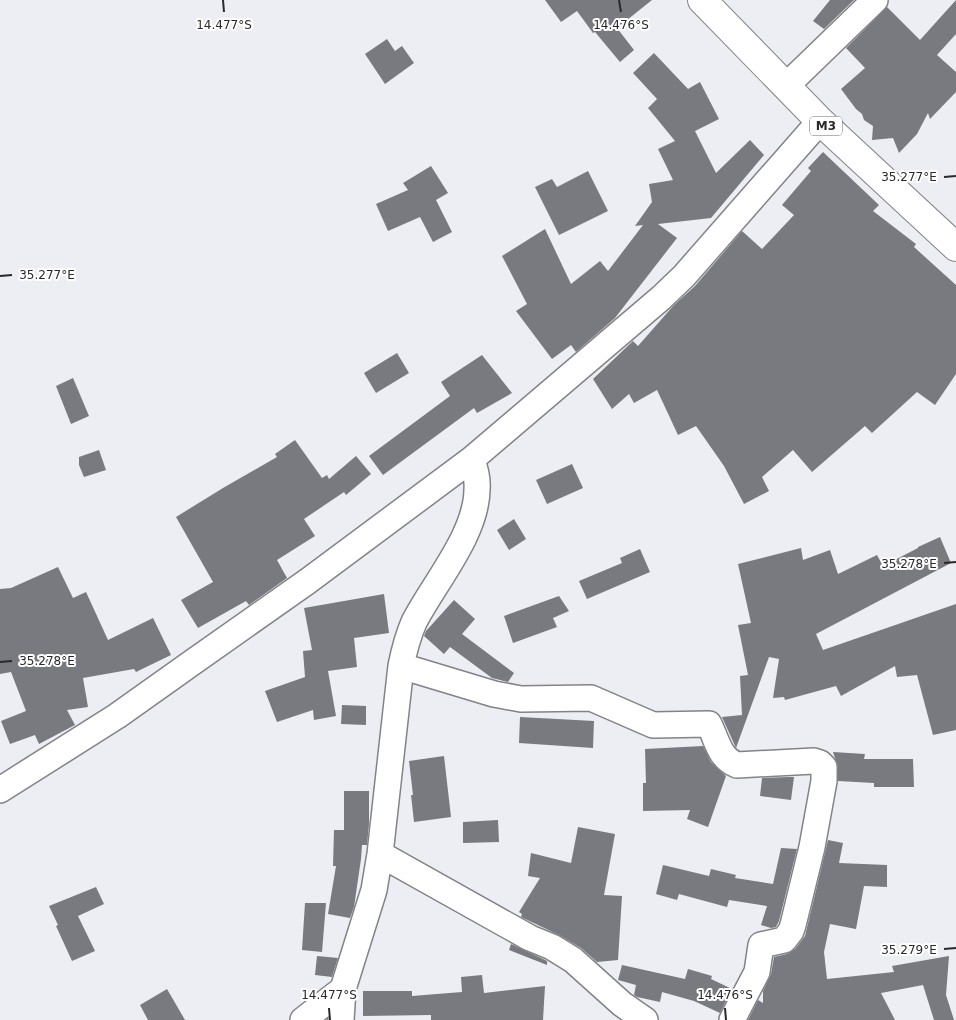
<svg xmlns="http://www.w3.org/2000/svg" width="956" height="1020" viewBox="0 0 956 1020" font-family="'DejaVu Sans',sans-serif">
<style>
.building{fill:#797a80}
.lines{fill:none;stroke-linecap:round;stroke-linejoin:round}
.street-casing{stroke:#828288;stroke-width:28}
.highway-casing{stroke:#828288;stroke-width:30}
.street{stroke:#fff;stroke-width:25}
.highway{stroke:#fff;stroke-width:28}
.ticks{fill:none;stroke:#29292c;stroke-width:2}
.labels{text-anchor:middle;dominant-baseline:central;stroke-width:4;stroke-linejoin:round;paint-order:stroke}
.shield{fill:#fff;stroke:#69696b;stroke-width:1}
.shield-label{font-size:12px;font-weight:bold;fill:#29292c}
.ticks-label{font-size:12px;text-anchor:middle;fill:#29292c;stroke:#fff;stroke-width:4;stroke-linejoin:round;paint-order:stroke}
</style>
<rect width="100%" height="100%" fill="#ededf4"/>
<!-- building -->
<path class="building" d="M545,0h107l-35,28 17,22 -14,12 -25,-30 -2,1 -16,-22 -16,11z
M830,0h24l-30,29 -11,-8z
M956,0v34l-19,21 19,17v20l-26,27 -2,-6 -11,21 -18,19 -6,-15 -21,2 1,-14 -9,-6 -2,-6 -6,-5 -15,-20 24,-21 -19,-20 41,-41 33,33z
M387,39l8,12 7,-5 12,17 -29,21 -20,-30z
M654,53l34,36 12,-7 19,37 -24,12 21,42 34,-33 14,15 -53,63 -53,6 19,14 -62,80 -39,34 -5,-7 -19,14 -36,-48 11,-7 -25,-48 43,-27 26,55 29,-23 8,10 35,-46 -8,1 17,-24 -3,-18 24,-4 -15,-31 17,-8 -27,-33 9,-9 -24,-26z
M823,152l56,53 -6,6 43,33 -2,3 42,38v89l-21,31 -18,-13 -45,41 -7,-7 -53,46 -19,-22 -31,27 7,14 -25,13 -20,-38 -28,-40 -18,9 -21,-45 -23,13 -5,-9 -17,15 -19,-30 40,-38 5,5 36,-41 21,-19 47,-55 20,18 32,-34 -12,-10 29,-34 -3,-3z
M431,166l17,27 -12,7 16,32 -19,10 -13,-25 -32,14 -12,-27 32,-14 -5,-7z
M588,171l20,40 -49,24 -24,-48 17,-8 5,8z
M397,353l12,20 -33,20 -12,-20z
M482,355l30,38 -35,20 -3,-5 -91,67 -14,-19 81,-60 -9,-14z
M73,378l16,38 -18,8 -15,-38z
M295,440l27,38 5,-3 2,4 27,-23 15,18 -25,21 -2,-3 -40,27 11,17 -38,24 10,18 -38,27 -3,-4 -48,27 -17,-28 32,-18 -37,-65 47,-29 54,-31 -2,-3z
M99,450l7,20 -22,7 -5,-12v-8z
M572,464l11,24 -36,16 -11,-24z
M514,519l12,20 -17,11 -12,-20z
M940,537l11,26 -135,71 7,16 133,-46v126l-23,5 -16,-60 -20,2 -2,-11 -54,30 -5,-10 -51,14 -1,-3 -11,1 6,-39 -10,-2 -33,91 -14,-31 20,-2 -2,-39 8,-1 -10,-50 13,-2 -13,-59 63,-16 2,12 27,-10 8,24 39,-19 6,11 35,-18v-1z
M640,549l10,23 -63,27 -8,-18 43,-18 -2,-5z
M58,567l15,31 13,-6 22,48 45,-22 18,37 -35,17 -2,-3 -51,9 5,29 -21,3 8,15 -36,19 -4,-9 -25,9 -9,-23 25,-10 -15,-39 -11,2v-85l11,-1z
M384,594l5,39 -35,5 3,29 -29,4 8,45 -22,4 -1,-10 -36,12 -12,-31 40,-14 -2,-26 9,-1 -8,-42z
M559,596l10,15 -16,7 4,9 -44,16 -9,-27z
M454,600l21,19 -13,15 52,39 -6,9 -16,-4 -42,-31 -6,7 -20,-18 2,-5z
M342,705l24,1v19l-25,-1z
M520,717l74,4 -1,27 -74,-5z
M703,746l8,16 15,14 -18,51 -21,-8 3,-9 -47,1v-28h3l-1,-34z
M833,752l32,2 -1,5h49l1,28h-40v-4l-36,-2v-14z
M444,756l7,61 -37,5 -3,-27h2l-4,-34z
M788,777h6l-3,23 -31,-4 2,-18z
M344,791h25v33l-2,21h-5l-1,14 -7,48 -4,11 -22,-4 8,-48h-3l1,-36h10z
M498,820l1,22 -36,1v-21z
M578,827l37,7 -11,61 18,1 -4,64 -21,2 -16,-14 -22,-13 -38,-18 1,-3 -3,-2 21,-34 -12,-2 3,-23 40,10z
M828,840l15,3 -4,20 48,2v22l-23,-1 -8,43 -26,-5 -6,28 3,27 67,-7 -2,-6 57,-10 -3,39 8,25h-20l-11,-35 -42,8 14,27h-147l10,-20 5,3v-12l8,-17 3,-17 13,-3 8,-5 10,-13z
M781,848l16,1 -18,72 -3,6 -5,1 -10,-3 6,-19 -38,-6 -2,7 -48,-13 -2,6 -21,-6 7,-29 46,11 2,-7 25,6 -1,3 38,6z
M96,887l8,17 -26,12 17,35 -23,10 -16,-35 2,-1 -9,-19z
M305,903h21l-4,49 -20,-2z
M511,944l34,16 2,1v4l-38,-15z
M317,956l21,2 -6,19 -17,-2z
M622,965l63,14 3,-10 24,7 -1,3 21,10 -12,24 -26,-12 -32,-9 -2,10 -23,-5 -3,-2 2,-10 -18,-5z
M482,975l2,18 61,-7 -2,34h-112v-5l-68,1v-25h49v5l50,-4 -1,-15z
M167,989l18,31h-37l-8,-15z"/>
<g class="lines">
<!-- street casing -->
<g class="street-casing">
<path id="street" d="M786,86l89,-86
M401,666l93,28 27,5 70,-1 62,27 56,-1c8,16 10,34 28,41l77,-4 6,2 4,4v14l-12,66 -19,78 -2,6 -7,9 -23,5 -4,27 -25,48
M0,790l117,-74 76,-54 115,-81 164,-122 189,-161 23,-22 136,-155
M380,854l150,84 22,9 21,13 49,44 23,16
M303,1020l40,-31
M341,1020l2,-31 31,-99 6,-36 21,-188c3,-15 7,-30 13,-44 20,-39 63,-88 63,-133 1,-10 -2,-20 -5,-30"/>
</g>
<!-- highway casing -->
<g class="highway-casing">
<path id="highway" d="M702,0l118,121 136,126"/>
</g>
<!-- street -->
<use href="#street" class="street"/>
<!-- highway -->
<use href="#highway" class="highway"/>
</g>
<!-- ticks -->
<path class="ticks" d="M223,0l1,12M619,0l2,12M944,177l12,-1M0,276l12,-1M944,563l12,-1M0,662l12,-1M944,949l12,-1M329,1008l1,12M725,1008l1,12"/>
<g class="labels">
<!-- shield labels -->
<rect class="shield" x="810" y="116.5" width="32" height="19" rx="4"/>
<g class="shield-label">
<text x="826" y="126">M3</text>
</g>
</g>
<g class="ticks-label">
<text x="224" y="29">14.477°S</text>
<text x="621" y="29">14.476°S</text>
<text x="909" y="181">35.277°E</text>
<text x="47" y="279">35.277°E</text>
<text x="909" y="568">35.278°E</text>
<text x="47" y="665">35.278°E</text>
<text x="909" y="954">35.279°E</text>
<text x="329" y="999">14.477°S</text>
<text x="725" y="999">14.476°S</text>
</g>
</svg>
